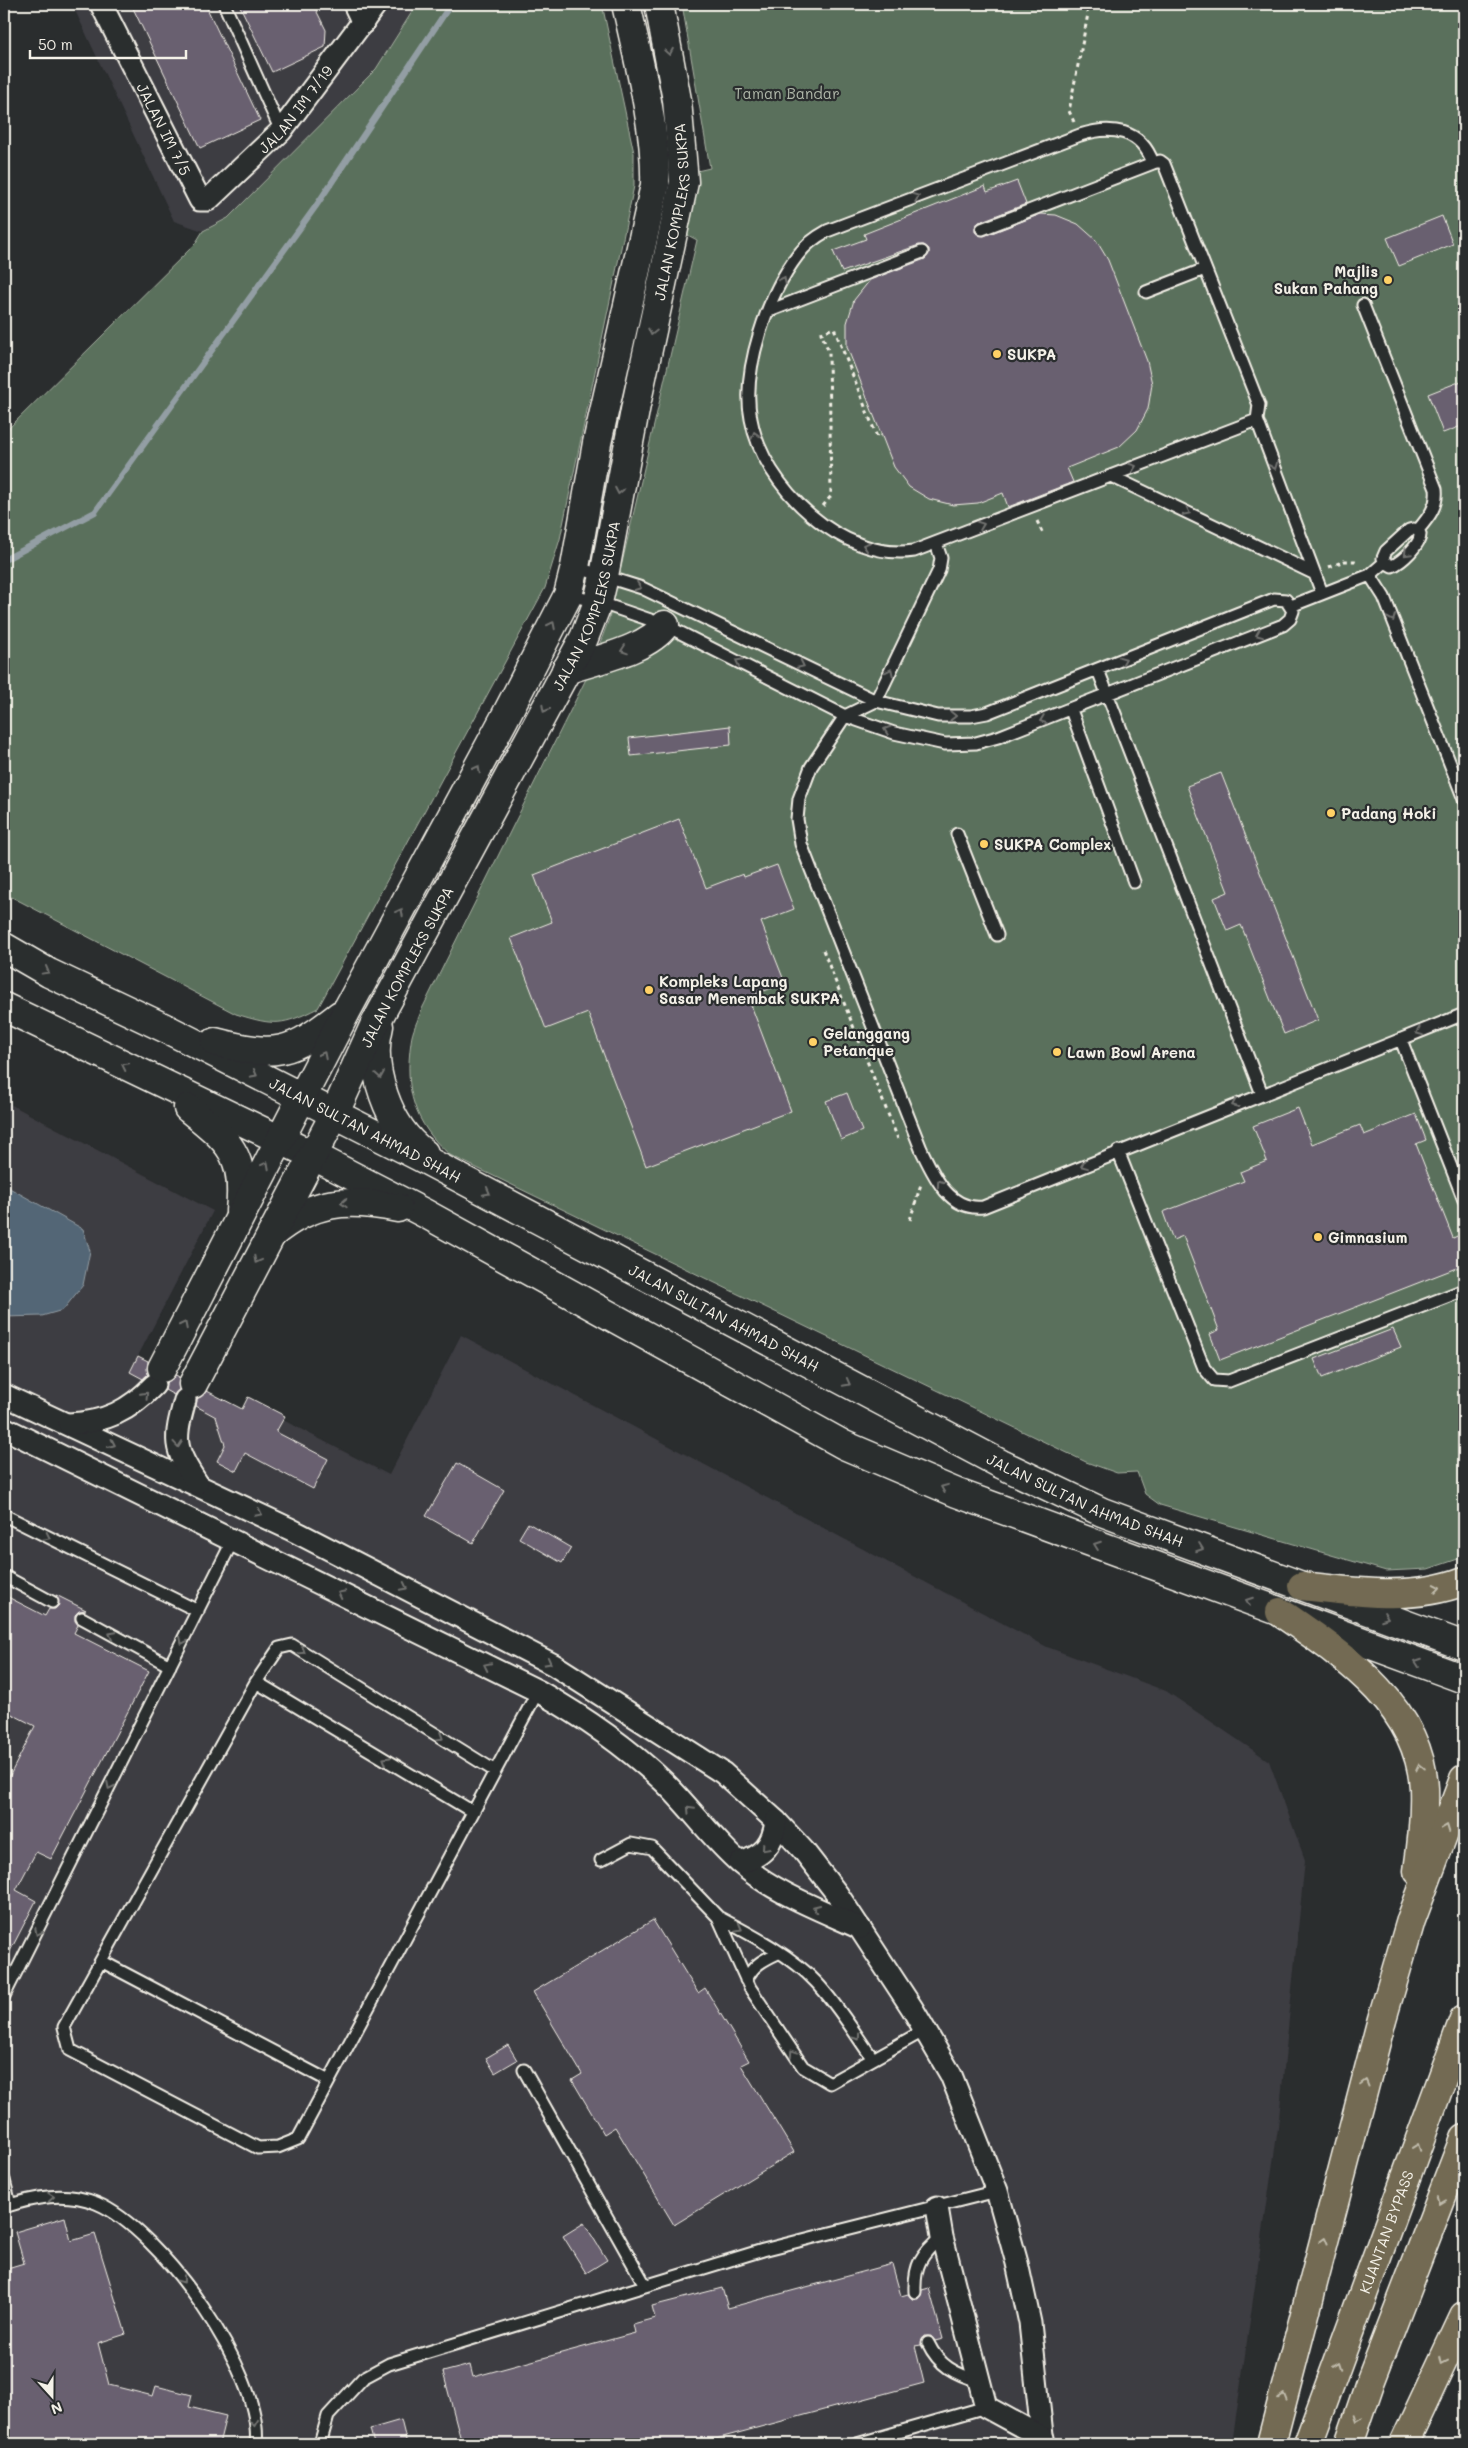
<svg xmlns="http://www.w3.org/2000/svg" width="1468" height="2448" viewBox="0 0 1468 2448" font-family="Mali,sans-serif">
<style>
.built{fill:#3d3c42}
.green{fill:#5a705c;stroke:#a7b0a2}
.water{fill:#536676;stroke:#939ea4}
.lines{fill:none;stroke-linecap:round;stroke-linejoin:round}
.stream{stroke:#939ea4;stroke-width:6}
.building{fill:#696070;stroke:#f4f1e8}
.lane-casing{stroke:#f4f1e8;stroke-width:15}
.street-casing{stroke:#f4f1e8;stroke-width:25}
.secondary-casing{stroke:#f4f1e8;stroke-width:31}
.highway-casing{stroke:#f4f1e8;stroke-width:31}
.path{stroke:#f4f1e8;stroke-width:3;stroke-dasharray:4 4;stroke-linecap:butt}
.lane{stroke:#2a2d2e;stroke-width:11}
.street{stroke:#2a2d2e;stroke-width:21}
.secondary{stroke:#2a2d2e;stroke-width:28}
.highway{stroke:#736b52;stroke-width:28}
.oneway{stroke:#71726f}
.oneway2{stroke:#c0bbac}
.poi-dot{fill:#ffd166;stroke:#2a2d2e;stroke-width:2}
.labels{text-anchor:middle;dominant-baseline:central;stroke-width:4.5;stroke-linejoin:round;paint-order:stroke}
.park-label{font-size:15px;fill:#afb7a9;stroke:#2a2d2e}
.street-label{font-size:15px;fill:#f4f1e8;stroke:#2a2d2e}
.poi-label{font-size:15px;font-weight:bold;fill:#f4f1e8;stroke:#2a2d2e;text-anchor:start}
</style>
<rect width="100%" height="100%" fill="#2a2d2e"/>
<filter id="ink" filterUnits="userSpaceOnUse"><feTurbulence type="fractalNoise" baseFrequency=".02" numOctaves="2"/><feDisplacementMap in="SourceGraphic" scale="10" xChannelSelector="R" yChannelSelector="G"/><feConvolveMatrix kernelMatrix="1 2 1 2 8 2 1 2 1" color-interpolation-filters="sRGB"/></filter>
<g filter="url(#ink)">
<!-- built -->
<path class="built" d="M72,4h345l-41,65 -148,149 -25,13 -29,-10z
M4,1101l209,110 -75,145 88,45 -2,4 16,8 8,-16 37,19 -2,4 106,55 72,-140 586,312 119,44 103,70 36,99 -27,268 -46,316h-1228z"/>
<!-- green -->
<path class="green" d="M417,4h185l32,149v33l-74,353 -15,49 -227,420c-36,18 -43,18 -82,6l-232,-121v-460l191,-189 8,-13 25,-13 148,-149z
M682,4h782v1553l-36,12 -42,2 -226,-66 -15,-11 -8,-22 -20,1 -31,-11 -636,-307c-36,-31 -46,-66 -39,-113 1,-11 7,-22 11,-33l166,-334 21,-56 88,-379 -13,-7 13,-62 13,-3z"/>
<!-- water -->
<path class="water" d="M4,1185l79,44 7,22 -7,34 -20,25 -21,6 -38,1z"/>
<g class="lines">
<!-- stream -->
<path class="stream" d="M4,560l91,-48 221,-306 135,-202"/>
</g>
<!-- building -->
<path class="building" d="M131,4h74l55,116 -60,28z
M239,4h74l13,26 -1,17 -53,25z
M1017,181l9,23 -47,18 -4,5v5l9,4 57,-22 15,1 22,9 18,16 12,20 39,101 5,23 -4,25 -11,21 -18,17 -52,21 6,14 -65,25 -5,-14 -25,10 -25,2 -24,-6 -20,-12 -15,-20 -47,-120v-24l7,-23 16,-20 55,-21 4,-5v-5l-5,-4h-5l-77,27 -9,-21 33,-12 -2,-5 121,-48 2,6z
M1442,216l11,28 -54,22 -12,-28z
M1464,380v45l-21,8 -15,-39z
M730,726l1,19 -100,11 -2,-18z
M1221,773l97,247 -34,14 -43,-109 -14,6 -13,-33 14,-6 -41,-106z
M679,819l27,69 37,-14 1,3 33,-12 17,44 -33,13 24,61 -37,14 43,114 -145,55 -58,-153 -42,16 -35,-91 41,-16 -18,-47z
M847,1093l15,38 -21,9 -15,-39z
M1298,1108l14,36 48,-19 4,10 52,-21 10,26 -10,4 37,94 11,-5v32l-244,95 -10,-26 9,-4 -36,-94 -10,4 -10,-28 81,-31 -4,-9 27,-11 -14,-35z
M1393,1329l8,18 -79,31 -8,-19z
M138,1356l10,5v13l-5,5 -13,-7z
M176,1375l3,2v13l-5,5 -9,-5 1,-7z
M207,1391l35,18 6,-12 37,19 -9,16 52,27 -15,30 -68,-36 -9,18 -19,-10 8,-16 -9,-28 -20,-11 1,-7z
M457,1463l47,27 -31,53 -47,-27z
M528,1523l43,25 -9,15 -43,-25z
M4,1595l41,21 4,-7h6l4,-4 -3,-10 30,15 -7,1 -4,4v6l3,4 -4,8 75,38 -98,188 -15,-7 -20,38 20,11 -32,62v-176l31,-61 -31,-16z
M653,1920l45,73 7,-5 44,73 -8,4 53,87 -120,73 -59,-98 -11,7 -32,-54 10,-6 -49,-82z
M508,2045l9,15 -22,13 -9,-15z
M65,2217l6,24 24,-7 31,100 -28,9 11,42 44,11 3,-10 36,9 -3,12 37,9 -7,28h-215v-175l20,-6 -9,-31z
M584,2223l23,37 -21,13 -23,-37z
M892,2264l9,32 7,-2 4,5h6l4,-9 7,-2 14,51 -8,2 -4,-5h-6l-4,9 -6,1 9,37 -227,61h-235l-19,-72 27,-7 3,12 162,-44 -2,-9 22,-6 -3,-12 70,-18 6,20z
M401,2420l6,24h-33l-4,-15z"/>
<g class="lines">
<!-- lane casing -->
<g class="lane-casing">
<path id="lane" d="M224,4l57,127
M982,229l171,-66
M1146,292l59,-23
M1363,305l73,184c2,17 -7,28 -18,41
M769,311l153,-59
M1257,420l-343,131c-71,11 -151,-64 -163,-132 -10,-48 17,-125 47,-164 8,-11 18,-18 29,-24l253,-96c31,-10 61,-6 73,28l7,-2 4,3 95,241 -2,15 65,173
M1111,476l202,97
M936,543l5,15 -2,12 -63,131 -31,15 -34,51 -12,32 -2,20 4,25 120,305c13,27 28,62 62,58l481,-193
M1385,562l7,4c10,-4 29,-22 28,-32l-2,-4
M1385,562l-2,-4 3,-7 23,-21 4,-1 5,1
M1370,575l14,22 80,202
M568,595l30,7 67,23 180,91 49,17 51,11 31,-1 22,-6 285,-112 7,-6 3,-8 -7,-11 -12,-1 -287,114 -16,3h-33l-62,-15 -234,-113 -67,-21
M1291,606l79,-31 15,-13
M1098,670l164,424
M1071,710l63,172
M957,834l40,101
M1401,1040l63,160
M1118,1151l86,217 10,12 15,1 235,-91
M4,1515l194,96
M4,1576l48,26
M82,1618l88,48
M256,1682l217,130
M495,1771l-203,-126 -13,3 -23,34 -192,345 6,23 188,98 20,-1 20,-8 240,-448
M601,1860l30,-16 21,4 66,69
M101,1961l228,120
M746,1980c7,-15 17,-20 32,-27
M4,1996l229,-456
M873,2059c-18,-25 -35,-54 -57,-77 -25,-27 -66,-48 -98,-65l32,71 53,79 27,16 95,-53
M524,2070l121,215
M4,2180l6,25
M4,2207c30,-10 61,-16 92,-4 64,26 168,172 160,241
M915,2292c-1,-27 6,-38 27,-55
M928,2343c11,23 27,31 51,38
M320,2444l8,-28 35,-38 26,-14 374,-114 234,-59
M857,2444l129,-37"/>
</g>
<!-- street casing -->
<g class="street-casing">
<g id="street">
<path id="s1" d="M101,4l99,196h8l73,-69 95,-127"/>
<path d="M354,4l9,19"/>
<path d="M4,1395l286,134 264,136 169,108 53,48 27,29 35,45 74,113 39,67 46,116 20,72 13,60 13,121"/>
<path d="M185,1400c-11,40 -12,48 12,83"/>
<path d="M69,1424c37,-2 60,-13 85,-39"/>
<path d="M4,1428l534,263c46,26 88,55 126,91 27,26 48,57 76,81 34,30 79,46 120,65"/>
<path d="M740,1863c23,-7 33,-18 36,-42"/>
<path d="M937,2207l5,30 44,170 57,31"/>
</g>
</g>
<!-- secondary casing -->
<g class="secondary-casing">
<g id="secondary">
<path d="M566,670c28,-10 82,-20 99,-45"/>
<path id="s2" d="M4,947l45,26 118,56 253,128 581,307 101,48 362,134"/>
<path d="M4,1007l308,148 114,59 418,231 113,48 507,186"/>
<path d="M379,1026c-11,42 9,101 45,127"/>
<path d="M215,1042c62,16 75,12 125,-27"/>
<path d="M188,1108c41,33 58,46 52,103"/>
<path d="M272,1234c41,-34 75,-36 126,-26"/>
<path d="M162,1368l185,-358 157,-291 64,-124 7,-28 22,-124 58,-258c2,-54 -17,-127 -29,-181"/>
<path id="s3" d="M193,1384l141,-269 40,-89 210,-388 14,-36 6,-26 32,-171 48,-223 -7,-82 -18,-96"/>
</g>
</g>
<!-- highway casing -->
<g class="highway-casing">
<g id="highway">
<path d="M1302,1586c54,6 110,15 162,-5"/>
<path d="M1280,1612c62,43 139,92 144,176 1,28 -2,56 -6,83"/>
<path d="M1271,2444l111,-425 29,-99 53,-141"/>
<path id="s4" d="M1308,2444l156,-425"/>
<path d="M1349,2444l22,-64 93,-241"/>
<path d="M1404,2444l60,-128"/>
</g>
</g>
<!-- path -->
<path class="path" d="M1074,122l-5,-11 19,-97 -4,-10
M823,506l8,-10 -2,-144 -8,-19 13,-5 43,109 4,-1
M1037,521l6,13
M1329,567l15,-6h15
M823,950l75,189
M910,1220l11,-36"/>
<!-- lane -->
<use href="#lane" class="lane"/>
<!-- street -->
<use href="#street" class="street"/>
<!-- secondary -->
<use href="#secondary" class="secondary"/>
<!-- highway -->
<use href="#highway" class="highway"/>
</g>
<!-- one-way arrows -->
<defs><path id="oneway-chevron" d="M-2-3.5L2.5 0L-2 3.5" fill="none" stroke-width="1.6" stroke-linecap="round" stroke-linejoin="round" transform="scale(1.25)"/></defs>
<g class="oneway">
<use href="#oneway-chevron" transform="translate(669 52) rotate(80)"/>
<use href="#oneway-chevron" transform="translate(916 197) rotate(-21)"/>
<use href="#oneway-chevron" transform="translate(783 280) rotate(-63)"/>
<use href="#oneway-chevron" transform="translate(652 332) rotate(103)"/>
<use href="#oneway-chevron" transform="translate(755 435) rotate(-107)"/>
<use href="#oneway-chevron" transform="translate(1274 466) rotate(70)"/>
<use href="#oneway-chevron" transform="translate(1133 467) rotate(-21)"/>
<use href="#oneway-chevron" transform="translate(619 491) rotate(101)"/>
<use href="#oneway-chevron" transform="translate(1187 512) rotate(26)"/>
<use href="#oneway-chevron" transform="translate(981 525) rotate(-21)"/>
<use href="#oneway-chevron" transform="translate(866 546) rotate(-162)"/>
<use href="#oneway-chevron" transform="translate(1407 553) rotate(134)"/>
<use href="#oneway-chevron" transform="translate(638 587) rotate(20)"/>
<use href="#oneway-chevron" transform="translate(1392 618) rotate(68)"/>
<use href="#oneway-chevron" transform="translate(552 625) rotate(-63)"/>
<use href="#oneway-chevron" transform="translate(1259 634) rotate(158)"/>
<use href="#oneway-chevron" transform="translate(624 650) rotate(161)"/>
<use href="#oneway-chevron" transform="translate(1123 660) rotate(-22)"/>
<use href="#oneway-chevron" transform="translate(739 662) rotate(-153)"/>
<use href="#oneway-chevron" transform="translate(801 665) rotate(26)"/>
<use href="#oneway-chevron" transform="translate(890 672) rotate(-64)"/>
<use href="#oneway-chevron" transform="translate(545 709) rotate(118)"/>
<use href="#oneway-chevron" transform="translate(953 716) rotate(1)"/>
<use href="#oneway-chevron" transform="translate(1043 720) rotate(159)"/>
<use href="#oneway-chevron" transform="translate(887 730) rotate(-161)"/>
<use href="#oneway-chevron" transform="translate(477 769) rotate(-62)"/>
<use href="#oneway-chevron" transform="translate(400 912) rotate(-62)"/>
<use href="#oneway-chevron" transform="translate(46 971) rotate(29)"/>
<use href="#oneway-chevron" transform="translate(1419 1032) rotate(158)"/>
<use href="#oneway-chevron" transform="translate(323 1055) rotate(-63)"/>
<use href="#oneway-chevron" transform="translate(125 1066) rotate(-154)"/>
<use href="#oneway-chevron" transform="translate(254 1074) rotate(28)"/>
<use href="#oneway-chevron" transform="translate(380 1075) rotate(81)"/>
<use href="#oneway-chevron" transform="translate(1235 1104) rotate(158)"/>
<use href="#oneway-chevron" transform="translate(266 1165) rotate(-62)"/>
<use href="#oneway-chevron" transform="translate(1084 1165) rotate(158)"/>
<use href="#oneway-chevron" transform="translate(940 1183) rotate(-125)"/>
<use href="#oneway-chevron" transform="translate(487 1192) rotate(28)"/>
<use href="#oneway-chevron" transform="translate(344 1203) rotate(177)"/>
<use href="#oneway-chevron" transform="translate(257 1260) rotate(118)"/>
<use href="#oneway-chevron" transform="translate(184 1325) rotate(-63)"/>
<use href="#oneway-chevron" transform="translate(847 1383) rotate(28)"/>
<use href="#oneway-chevron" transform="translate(145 1395) rotate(-47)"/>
<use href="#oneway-chevron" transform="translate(112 1444) rotate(25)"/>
<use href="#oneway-chevron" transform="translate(178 1444) rotate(85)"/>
<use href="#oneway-chevron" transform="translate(944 1488) rotate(-158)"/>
<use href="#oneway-chevron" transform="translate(259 1513) rotate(26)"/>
<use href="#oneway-chevron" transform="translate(47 1537) rotate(26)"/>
<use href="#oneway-chevron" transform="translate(1097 1545) rotate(-160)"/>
<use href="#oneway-chevron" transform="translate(1200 1548) rotate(20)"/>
<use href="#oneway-chevron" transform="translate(404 1587) rotate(27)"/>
<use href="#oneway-chevron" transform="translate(341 1594) rotate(-154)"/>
<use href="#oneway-chevron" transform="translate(1249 1601) rotate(-160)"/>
<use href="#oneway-chevron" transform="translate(1385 1617) rotate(20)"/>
<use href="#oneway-chevron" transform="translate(112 1635) rotate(-152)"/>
<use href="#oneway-chevron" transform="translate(183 1641) rotate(116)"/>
<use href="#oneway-chevron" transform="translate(302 1651) rotate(32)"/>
<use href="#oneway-chevron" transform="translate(548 1662) rotate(28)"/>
<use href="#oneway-chevron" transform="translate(1418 1662) rotate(-160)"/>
<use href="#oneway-chevron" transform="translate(487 1666) rotate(-154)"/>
<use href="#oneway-chevron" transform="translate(440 1737) rotate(32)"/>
<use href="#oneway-chevron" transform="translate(386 1760) rotate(-149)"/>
<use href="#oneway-chevron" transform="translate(110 1786) rotate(117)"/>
<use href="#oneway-chevron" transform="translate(690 1809) rotate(-133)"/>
<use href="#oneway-chevron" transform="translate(765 1848) rotate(131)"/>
<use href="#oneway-chevron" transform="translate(816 1908) rotate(-155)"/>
<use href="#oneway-chevron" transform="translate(739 1928) rotate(28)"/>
<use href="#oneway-chevron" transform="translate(38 1932) rotate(117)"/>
<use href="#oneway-chevron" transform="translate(857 2037) rotate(54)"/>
<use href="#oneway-chevron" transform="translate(793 2053) rotate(-124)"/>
<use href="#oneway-chevron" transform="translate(51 2197) rotate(-4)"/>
<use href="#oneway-chevron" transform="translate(182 2280) rotate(53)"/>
<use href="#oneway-chevron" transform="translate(254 2423) rotate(82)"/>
</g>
<g class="oneway2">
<use href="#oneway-chevron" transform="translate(1437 1588) rotate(-10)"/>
<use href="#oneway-chevron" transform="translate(1420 1767) rotate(-102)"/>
<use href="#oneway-chevron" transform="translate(1446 1828) rotate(-69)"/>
<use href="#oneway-chevron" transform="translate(1365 2083) rotate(-75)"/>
<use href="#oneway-chevron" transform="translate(1417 2147) rotate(-70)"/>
<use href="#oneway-chevron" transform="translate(1440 2201) rotate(111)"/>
<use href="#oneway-chevron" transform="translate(1324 2240) rotate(-75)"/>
<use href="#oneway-chevron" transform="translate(1443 2361) rotate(115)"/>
<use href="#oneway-chevron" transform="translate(1337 2366) rotate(-70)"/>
<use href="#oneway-chevron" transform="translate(1283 2397) rotate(-75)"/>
<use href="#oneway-chevron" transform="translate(1358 2419) rotate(109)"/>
</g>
</g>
<!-- markers -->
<g class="poi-dot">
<circle cx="1388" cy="280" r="5"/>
<circle cx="997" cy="354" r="5"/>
<circle cx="1331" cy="813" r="5"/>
<circle cx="984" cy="844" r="5"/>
<circle cx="649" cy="990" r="5"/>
<circle cx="813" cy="1042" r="5"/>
<circle cx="1057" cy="1052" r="5"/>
<circle cx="1318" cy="1237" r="5"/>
</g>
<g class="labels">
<!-- park labels -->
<g class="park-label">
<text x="787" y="93">Taman Bandar</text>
</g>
<!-- street labels -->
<g class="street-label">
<text stroke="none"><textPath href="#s1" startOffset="354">JALAN IM 7/19</textPath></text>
<text stroke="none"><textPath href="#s1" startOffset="140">JALAN IM 7/5</textPath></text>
<text stroke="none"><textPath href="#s3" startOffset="1279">JALAN KOMPLEKS SUKPA</textPath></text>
<text stroke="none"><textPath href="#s3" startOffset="874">JALAN KOMPLEKS SUKPA</textPath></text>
<text stroke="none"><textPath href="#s3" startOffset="469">JALAN KOMPLEKS SUKPA</textPath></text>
<text stroke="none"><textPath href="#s2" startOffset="405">JALAN SULTAN AHMAD SHAH</textPath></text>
<text stroke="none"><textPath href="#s2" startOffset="810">JALAN SULTAN AHMAD SHAH</textPath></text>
<text stroke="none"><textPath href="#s2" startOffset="1215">JALAN SULTAN AHMAD SHAH</textPath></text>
<text stroke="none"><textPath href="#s4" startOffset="226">KUANTAN BYPASS</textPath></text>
</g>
<!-- poi labels -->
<g class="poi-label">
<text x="1378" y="271" text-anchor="end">Majlis<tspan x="1378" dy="17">Sukan Pahang</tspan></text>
<text x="1007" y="354">SUKPA</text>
<text x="1341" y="813">Padang Hoki</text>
<text x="994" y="844">SUKPA Complex</text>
<text x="659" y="981">Kompleks Lapang<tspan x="659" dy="17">Sasar Menembak SUKPA</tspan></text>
<text x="823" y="1033">Gelanggang<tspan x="823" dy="17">Petanque</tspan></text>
<text x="1067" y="1052">Lawn Bowl Arena</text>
<text x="1328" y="1237">Gimnasium</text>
</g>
</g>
<!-- margin -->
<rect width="1468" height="2448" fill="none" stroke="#2a2d2e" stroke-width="20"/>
<rect x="10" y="10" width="1448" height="2428" fill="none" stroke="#f4f1e8" stroke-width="2" filter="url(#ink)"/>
<!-- north arrow -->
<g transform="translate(52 2396) rotate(159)" stroke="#2a2d2e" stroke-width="4" paint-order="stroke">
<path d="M0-4L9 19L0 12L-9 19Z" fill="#f4f1e8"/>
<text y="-8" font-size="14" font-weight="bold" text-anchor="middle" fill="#f4f1e8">N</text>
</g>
<!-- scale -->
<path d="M30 50v8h156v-8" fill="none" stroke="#f4f1e8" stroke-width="2.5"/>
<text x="38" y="50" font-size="15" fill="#f4f1e8" stroke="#2a2d2e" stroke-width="4" paint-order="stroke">50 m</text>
</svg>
